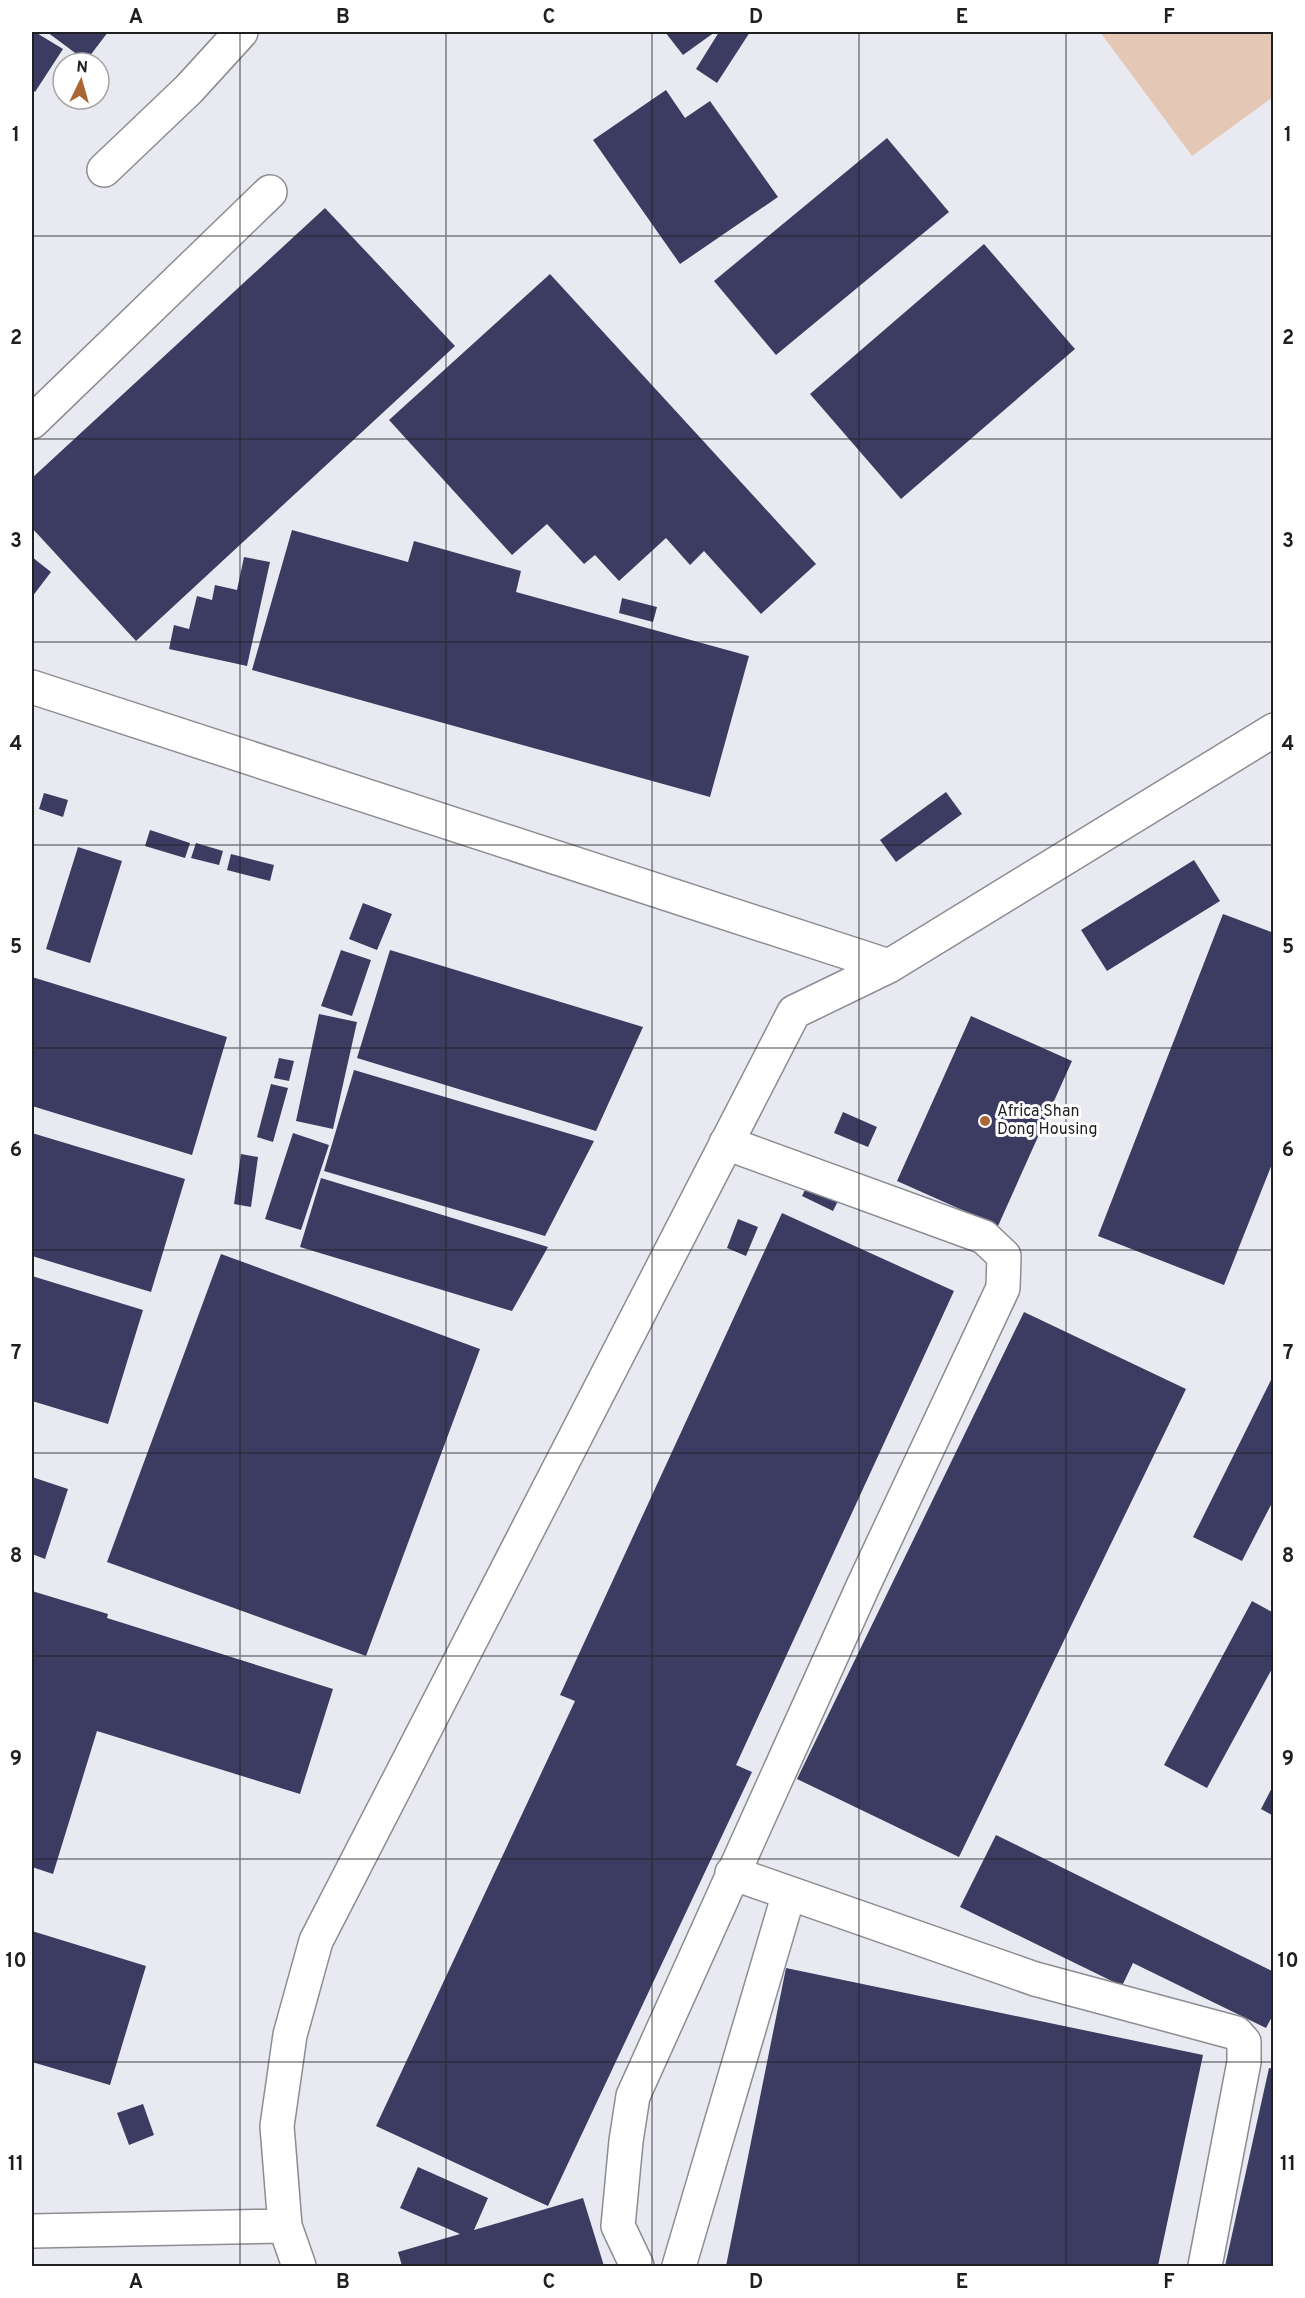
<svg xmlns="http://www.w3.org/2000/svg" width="1305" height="2298" viewBox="0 0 1305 2298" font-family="Overpass,sans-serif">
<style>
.green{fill:#e4c8b5}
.building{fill:#3c3c62}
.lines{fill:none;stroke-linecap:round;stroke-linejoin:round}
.minor-casing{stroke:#8c8d93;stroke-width:36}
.minor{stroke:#fff;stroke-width:33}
.grid{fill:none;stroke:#1f1f22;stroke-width:1.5;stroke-opacity:0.55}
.poi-dot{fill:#aa6735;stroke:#fff;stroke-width:2}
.labels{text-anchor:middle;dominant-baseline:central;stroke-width:6;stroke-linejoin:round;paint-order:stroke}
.poi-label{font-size:16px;fill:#1f1f22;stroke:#fff;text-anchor:start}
.neatline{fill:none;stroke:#1f1f22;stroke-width:2}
.grid-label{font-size:20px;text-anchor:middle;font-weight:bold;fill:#1f1f22}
</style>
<rect width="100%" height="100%" fill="#e9eaf1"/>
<!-- green -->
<path class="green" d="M1100,32h173v65l-81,59z"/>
<!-- building -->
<path class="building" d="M32,32h3l28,17 -28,43 -3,-3z
M47,32h61l-22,29z
M665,32h50l-32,23z
M719,32h31l-33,51 -21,-14z
M666,90l19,28 25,-17 68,96 -98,67 -87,-124z
M887,138l62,74 -173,143 -62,-74z
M325,208l130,138 -319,295 -104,-113v-50z
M984,244l91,105 -174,150 -91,-105z
M550,274l266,290 -55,50 -57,-63 -14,14 -24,-27 -47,43 -24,-26 -11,9 -37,-40 -35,31 -123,-135z
M292,530l116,32 6,-21 107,30 -5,21 233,64 -39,141 -458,-127z
M32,557l19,15 -19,25z
M244,557l26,5 -23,104 -78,-17 5,-24 15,4 8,-33 15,4 3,-15 22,5z
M622,598l35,9 -4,15 -34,-9z
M946,792l16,22 -66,48 -16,-22z
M44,793l24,7 -5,17 -24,-8z
M150,830l40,13 -5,15 -40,-12z
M196,843l27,8 -4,14 -28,-7z
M78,847l44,14 -32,102 -44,-14z
M231,854l43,11 -4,16 -43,-11z
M1194,860l26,41 -113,70 -26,-41z
M363,903l29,11 -15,36 -28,-11z
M1223,914l51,19v226l-50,126 -126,-49z
M341,950l30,10 -19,56 -31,-10z
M390,950l253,77 -47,104 -239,-73z
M32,977l195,60 -35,118 -160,-49z
M319,1014l38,8 -24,107 -37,-8z
M971,1016l101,45 -74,165 -101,-45z
M279,1058l15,3 -5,20 -15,-3z
M354,1070l240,71 -49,95 -221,-65z
M271,1084l17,4 -15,54 -16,-5z
M843,1112l34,15 -9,20 -34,-14z
M32,1133l153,46 -34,113 -119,-36z
M293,1133l36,12 -28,85 -36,-11z
M241,1154l17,3 -7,50 -17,-3z
M321,1178l227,69 -36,64 -212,-64z
M811,1178l31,15 -9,18 -31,-15z
M782,1213l172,78 -218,474 16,7 -204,434 -172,-80 199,-425 -15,-6z
M738,1219l20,8 -12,29 -19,-8z
M221,1254l259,95 -114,307 -259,-94z
M32,1276l111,34 -35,114 -76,-23z
M1024,1312l162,77 -227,468 -162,-78z
M1274,1374v125l-32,62 -49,-24z
M32,1477l36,12 -23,70 -13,-5z
M32,1591l76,23 -1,4 226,71 -33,105 -203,-63 -44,143 -21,-7z
M1252,1601l22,12v52l-67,123 -43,-23z
M1274,1784v32l-13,-7z
M996,1835l278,137v41l-8,15 -133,-65 -11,23 -162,-79z
M32,1931l114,35 -36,119 -78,-23z
M786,1968l417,87 -45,211h-432z
M1269,2068l5,1v197h-49z
M143,2104l11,31 -25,10 -12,-32z
M418,2167l70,31 -14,32 109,-32 21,68h-202l-4,-14 62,-18 -60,-26z"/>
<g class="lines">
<!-- minor casing -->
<g class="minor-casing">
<path id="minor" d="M104,170l85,-81 52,-57
M32,422l238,-230
M32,687l857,279
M732,1873l303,106 201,54 8,9v20l-39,204
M32,2231l253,-5
M299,2266l-14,-40 -8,-100 13,-91 26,-94 478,-929 95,-46 385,-236
M637,2266l-19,-40 8,-85 7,-45 231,-512 139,-296 1,-32 -20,-19 -258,-94
M679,2266l110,-373"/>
</g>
<!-- minor -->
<use href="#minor" class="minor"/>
</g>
<!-- grid -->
<path class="grid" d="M240,32v2234M446,32v2234M652,32v2234M859,32v2234M1066,32v2234M32,236h1242M32,439h1242M32,642h1242M32,845h1242M32,1048h1242M32,1250h1242M32,1453h1242M32,1656h1242M32,1859h1242M32,2062h1242"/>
<!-- markers -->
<circle class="poi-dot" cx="985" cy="1121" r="6"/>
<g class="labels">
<!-- poi labels -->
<g class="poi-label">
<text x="997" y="1112">Africa Shan<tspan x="997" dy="18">Dong Housing</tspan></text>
</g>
</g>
<!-- border -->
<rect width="1305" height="2298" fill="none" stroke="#ffffff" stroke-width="66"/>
<!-- north arrow -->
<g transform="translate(81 81) rotate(5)"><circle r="28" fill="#ffffff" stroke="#a5a5a7" stroke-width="1.5"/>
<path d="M0-4.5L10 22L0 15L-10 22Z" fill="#aa6735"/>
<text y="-9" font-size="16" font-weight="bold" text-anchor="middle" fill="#1f1f22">N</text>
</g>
<rect x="33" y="33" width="1239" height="2232" class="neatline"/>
<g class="grid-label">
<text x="136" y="23">A</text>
<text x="343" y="23">B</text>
<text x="549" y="23">C</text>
<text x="756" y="23">D</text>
<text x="962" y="23">E</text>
<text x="1169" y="23">F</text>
<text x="16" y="141">1</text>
<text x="1288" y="141">1</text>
<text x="16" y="344">2</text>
<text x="1288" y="344">2</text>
<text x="16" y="547">3</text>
<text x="1288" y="547">3</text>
<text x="16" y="750">4</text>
<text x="1288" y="750">4</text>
<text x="16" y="953">5</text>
<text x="1288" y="953">5</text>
<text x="16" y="1156">6</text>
<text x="1288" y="1156">6</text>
<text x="16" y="1359">7</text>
<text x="1288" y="1359">7</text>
<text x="16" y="1562">8</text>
<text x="1288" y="1562">8</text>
<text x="16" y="1765">9</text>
<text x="1288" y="1765">9</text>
<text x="16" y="1967">10</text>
<text x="1288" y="1967">10</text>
<text x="16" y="2170">11</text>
<text x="1288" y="2170">11</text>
<text x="136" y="2288">A</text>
<text x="343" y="2288">B</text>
<text x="549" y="2288">C</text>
<text x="756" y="2288">D</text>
<text x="962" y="2288">E</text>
<text x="1169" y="2288">F</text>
</g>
</svg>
